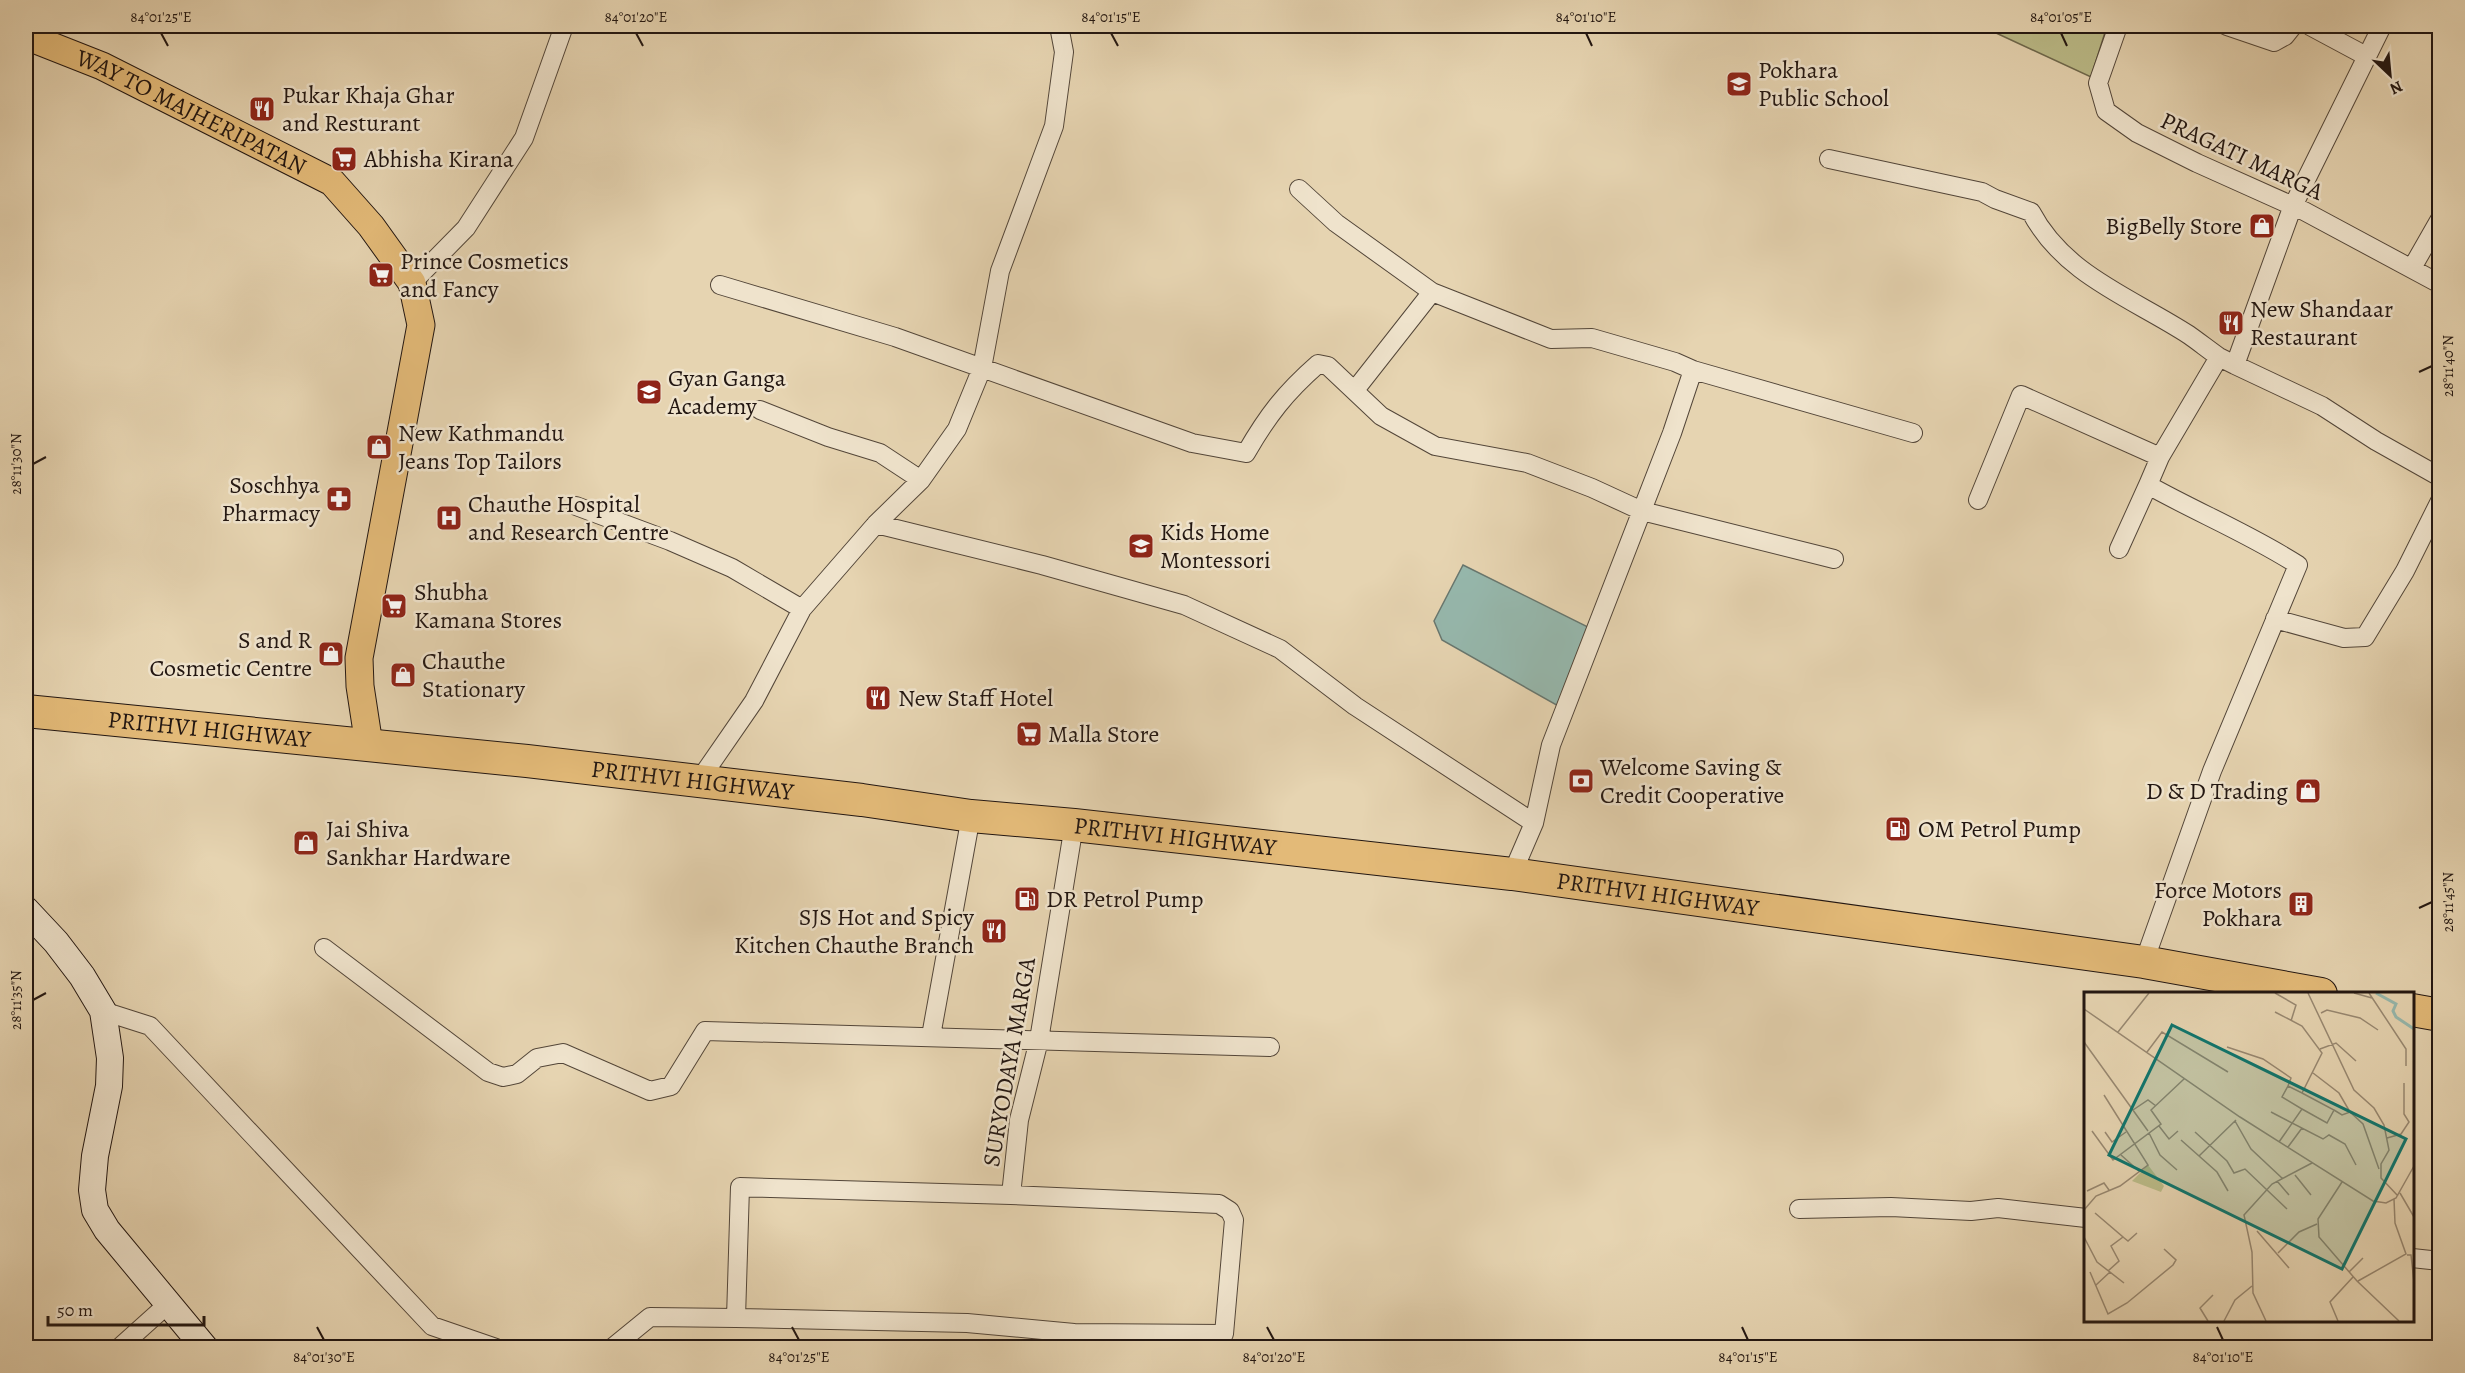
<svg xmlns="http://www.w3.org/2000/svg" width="2465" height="1373" viewBox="0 0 2465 1373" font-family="Alegreya,serif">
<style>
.green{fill:#bb8;stroke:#6e684c;stroke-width:1.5}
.water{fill:#96b8ad;stroke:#68776f;stroke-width:1.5}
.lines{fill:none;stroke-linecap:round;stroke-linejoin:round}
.street-casing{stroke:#534639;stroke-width:20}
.secondary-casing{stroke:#221611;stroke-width:28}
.primary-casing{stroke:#221611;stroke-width:29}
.highway-casing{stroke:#221611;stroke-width:34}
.street{stroke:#efe3cc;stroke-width:18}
.secondary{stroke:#efe3cc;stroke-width:26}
.primary{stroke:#e3ba78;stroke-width:27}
.highway{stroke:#e3ba78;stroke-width:32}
.ticks{fill:none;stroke:#221611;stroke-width:2}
.labels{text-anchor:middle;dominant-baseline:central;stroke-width:5;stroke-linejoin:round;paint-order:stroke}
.poi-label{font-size:24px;fill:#221611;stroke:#efe3cc;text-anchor:start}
.street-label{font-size:24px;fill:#221611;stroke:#efe3cc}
.inset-river{fill:none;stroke:#96b8ad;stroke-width:3}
.inset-road{fill:none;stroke:#988871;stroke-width:1.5}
.view{fill:#0f766e;fill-opacity:0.15;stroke:#0f766e;stroke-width:3}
.inset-edge{fill:none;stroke:#221611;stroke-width:3}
.neatline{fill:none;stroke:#221611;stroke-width:2}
.ticks-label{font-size:15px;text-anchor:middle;fill:#221611}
</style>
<rect width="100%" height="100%" fill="#e6d4b1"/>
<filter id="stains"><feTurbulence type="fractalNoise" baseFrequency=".00333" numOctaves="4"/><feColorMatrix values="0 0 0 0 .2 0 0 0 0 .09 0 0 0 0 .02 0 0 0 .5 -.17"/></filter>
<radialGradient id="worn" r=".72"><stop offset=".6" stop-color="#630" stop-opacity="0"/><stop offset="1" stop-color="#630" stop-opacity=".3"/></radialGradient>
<!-- green -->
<path class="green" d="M1981,26h126l-16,51z"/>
<!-- water -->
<path class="water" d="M1463,565l131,65 -34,77 -118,-67 -8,-19z"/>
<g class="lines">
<!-- street casing -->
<g class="street-casing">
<path id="street" d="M2118,26l-20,57 8,28 31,22 60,30 107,48 136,73
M2227,26l47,16 11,-6 8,-10
M2310,26l56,30
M1829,159l153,33 13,7 36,13c33,63 101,86 158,123 10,7 20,15 30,22
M1299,189l37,34 96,69 119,47 41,-1 83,24 18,8 220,63
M2412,268l28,-49
M412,283l54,-55 58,-90 40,-112
M720,285l175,52 297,106 54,10c22,-38 39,-60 72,-89l10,2 53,50 54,30 92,17 65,25 50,23 192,48
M2235,365l87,41 54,35 64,36
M1355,390l77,-98
M760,410l68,27 52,16 41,27
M1978,500l43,-105 139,62
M576,506l94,35 62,27 70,41
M876,524l166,41 142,40 96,44 75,57 179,117
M2119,549l29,-64
M2275,619l69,19 21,-1 40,-66 35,-70
M698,782l56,-81 48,-92 74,-85 45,-44 36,-51 25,-61 18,-97 54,-145 10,-74 -5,-26
M1074,825l-35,215 -20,80 -8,75 208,9 11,7 4,9 -10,114 -150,-1v15
M1512,874l22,-51 17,-78 121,-312 21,-63
M324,948l164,124 15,5 14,-3 20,-16 26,-5 87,38 21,-5 34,-55 565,16
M2144,962l68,-191 86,-206c-48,-31 -100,-52 -150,-80l12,-28 59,-100 16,8 57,-157 90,-182
M103,1011l47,15 282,300 64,22
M931,1036l40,-220
M1011,1195l-271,-8 -4,131 231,5 107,10
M1799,1209l92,-2 80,4 27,-3 88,10
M2412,1258l28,3
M119,1348l49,-44
M612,1348l38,-31 86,1"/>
</g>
<!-- secondary casing -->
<g class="secondary-casing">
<path id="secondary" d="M26,910l30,32 26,34 21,35 7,47 -1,28 -14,70 -3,34 3,20 12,20 98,118"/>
</g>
<!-- primary casing -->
<g class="primary-casing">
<g id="primary">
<path id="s1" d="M26,36l76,30 230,116 39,44 41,57 9,42 -62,333 1,28 9,59"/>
</g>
</g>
<!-- highway casing -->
<g class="highway-casing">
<g id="highway">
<path id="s2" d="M26,711l501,50 335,39 109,16 103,9 438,49 632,88 177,32"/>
<path d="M2412,1010l28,5"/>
</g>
</g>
<!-- street -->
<use href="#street" class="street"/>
<!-- secondary -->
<use href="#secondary" class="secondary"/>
<!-- primary -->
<use href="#primary" class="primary"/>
<!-- highway -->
<use href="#highway" class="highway"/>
</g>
<!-- ticks -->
<path class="ticks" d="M161,33l7,13M636,33l7,13M1111,33l7,13M1586,33l6,13M2061,33l6,13M2419,372l13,-6M33,464l13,-7M2419,908l13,-6M33,1000l13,-7M317,1327l7,13M792,1327l7,13M1267,1327l7,13M1742,1327l6,13M2217,1327l6,13"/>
<!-- icons -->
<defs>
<g id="school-square" transform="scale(1.35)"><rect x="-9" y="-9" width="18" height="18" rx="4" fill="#8f2418" stroke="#efe3cc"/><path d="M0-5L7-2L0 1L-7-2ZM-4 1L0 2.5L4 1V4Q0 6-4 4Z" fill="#fff"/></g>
<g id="restaurant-square" transform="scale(1.35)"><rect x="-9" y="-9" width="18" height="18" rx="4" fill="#8f2418" stroke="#efe3cc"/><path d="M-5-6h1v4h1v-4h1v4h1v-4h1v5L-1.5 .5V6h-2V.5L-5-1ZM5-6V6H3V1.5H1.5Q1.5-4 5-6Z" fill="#fff"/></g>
<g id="supermarket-square" transform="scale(1.35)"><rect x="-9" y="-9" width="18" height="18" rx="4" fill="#8f2418" stroke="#efe3cc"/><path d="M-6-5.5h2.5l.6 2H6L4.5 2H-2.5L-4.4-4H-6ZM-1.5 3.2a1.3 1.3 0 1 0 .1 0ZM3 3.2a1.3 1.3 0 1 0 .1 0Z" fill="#fff"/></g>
<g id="shop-square" transform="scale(1.35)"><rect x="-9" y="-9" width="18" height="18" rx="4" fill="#8f2418" stroke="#efe3cc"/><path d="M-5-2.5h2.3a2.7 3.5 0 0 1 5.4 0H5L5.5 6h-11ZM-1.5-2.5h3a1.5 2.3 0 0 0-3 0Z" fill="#fff"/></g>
<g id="pharmacy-square" transform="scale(1.35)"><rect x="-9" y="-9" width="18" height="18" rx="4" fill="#8f2418" stroke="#efe3cc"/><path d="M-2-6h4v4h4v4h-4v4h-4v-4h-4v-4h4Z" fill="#fff"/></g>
<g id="hospital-square" transform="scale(1.35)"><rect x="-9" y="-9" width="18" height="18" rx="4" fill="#8f2418" stroke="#efe3cc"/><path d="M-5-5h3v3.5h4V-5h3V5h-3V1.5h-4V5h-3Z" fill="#fff"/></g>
<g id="bank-square" transform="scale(1.35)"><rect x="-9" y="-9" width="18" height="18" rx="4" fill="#8f2418" stroke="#efe3cc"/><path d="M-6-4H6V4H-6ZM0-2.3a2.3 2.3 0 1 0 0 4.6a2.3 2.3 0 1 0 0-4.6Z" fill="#fff"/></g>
<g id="fuel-square" transform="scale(1.35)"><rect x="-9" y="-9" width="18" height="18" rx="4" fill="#8f2418" stroke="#efe3cc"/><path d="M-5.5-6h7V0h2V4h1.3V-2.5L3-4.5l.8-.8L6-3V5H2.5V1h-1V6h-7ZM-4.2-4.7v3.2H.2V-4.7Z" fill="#fff"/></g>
<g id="building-square" transform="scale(1.35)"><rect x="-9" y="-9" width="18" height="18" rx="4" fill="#8f2418" stroke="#efe3cc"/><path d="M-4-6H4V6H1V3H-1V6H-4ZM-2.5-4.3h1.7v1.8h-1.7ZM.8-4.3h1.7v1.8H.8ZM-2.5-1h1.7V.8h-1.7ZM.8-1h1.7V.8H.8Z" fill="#fff"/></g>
</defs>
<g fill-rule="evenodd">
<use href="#school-square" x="1739" y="84"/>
<use href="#restaurant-square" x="262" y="109"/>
<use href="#supermarket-square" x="344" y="159"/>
<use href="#shop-square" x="2262" y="226"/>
<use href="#supermarket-square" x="381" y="275"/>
<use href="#restaurant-square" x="2231" y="323"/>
<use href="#school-square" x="649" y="392"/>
<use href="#shop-square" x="379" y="447"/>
<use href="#pharmacy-square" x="339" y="499"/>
<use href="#hospital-square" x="449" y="518"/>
<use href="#school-square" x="1141" y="546"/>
<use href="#supermarket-square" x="394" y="606"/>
<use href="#shop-square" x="331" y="654"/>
<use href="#shop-square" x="403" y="675"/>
<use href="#restaurant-square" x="878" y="698"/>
<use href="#supermarket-square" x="1029" y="734"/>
<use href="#bank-square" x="1581" y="781"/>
<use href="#shop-square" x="2308" y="791"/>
<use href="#fuel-square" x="1898" y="829"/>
<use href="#shop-square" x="306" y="843"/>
<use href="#fuel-square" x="1027" y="899"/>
<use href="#building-square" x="2301" y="904"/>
<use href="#restaurant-square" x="994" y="931"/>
</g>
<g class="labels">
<!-- poi labels -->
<g class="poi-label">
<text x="1758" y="70">Pokhara<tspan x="1758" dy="28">Public School</tspan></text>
<text x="282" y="95">Pukar Khaja Ghar<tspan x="282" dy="28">and Resturant</tspan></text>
<text x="364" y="159">Abhisha Kirana</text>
<text x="2242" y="226" text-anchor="end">BigBelly Store</text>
<text x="400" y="261">Prince Cosmetics<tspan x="400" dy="28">and Fancy</tspan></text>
<text x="2250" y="309">New Shandaar<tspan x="2250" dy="28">Restaurant</tspan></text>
<text x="668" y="378">Gyan Ganga<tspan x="668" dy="28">Academy</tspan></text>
<text x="398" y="433">New Kathmandu<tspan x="398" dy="28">Jeans Top Tailors</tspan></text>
<text x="320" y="485" text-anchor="end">Soschhya<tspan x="320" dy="28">Pharmacy</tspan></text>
<text x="468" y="504">Chauthe Hospital<tspan x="468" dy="28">and Research Centre</tspan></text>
<text x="1160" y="532">Kids Home<tspan x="1160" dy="28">Montessori</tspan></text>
<text x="414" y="592">Shubha<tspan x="414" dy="28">Kamana Stores</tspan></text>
<text x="312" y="640" text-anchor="end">S and R<tspan x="312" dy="28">Cosmetic Centre</tspan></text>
<text x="422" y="661">Chauthe<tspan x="422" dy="28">Stationary</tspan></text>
<text x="898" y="698">New Staff Hotel</text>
<text x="1048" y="734">Malla Store</text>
<text x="1600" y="767">Welcome Saving &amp;<tspan x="1600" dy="28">Credit Cooperative</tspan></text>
<text x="2288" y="791" text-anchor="end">D &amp; D Trading</text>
<text x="326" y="829">Jai Shiva<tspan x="326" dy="28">Sankhar Hardware</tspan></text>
<text x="1918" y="829">OM Petrol Pump</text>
<text x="2282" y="890" text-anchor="end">Force Motors<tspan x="2282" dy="28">Pokhara</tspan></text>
<text x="1046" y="899">DR Petrol Pump</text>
<text x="974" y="917" text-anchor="end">SJS Hot and Spicy<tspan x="974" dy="28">Kitchen Chauthe Branch</tspan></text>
</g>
<!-- street labels -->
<g class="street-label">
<text stroke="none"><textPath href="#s1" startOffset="182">WAY TO MAJHERIPATAN</textPath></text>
<text transform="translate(2242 156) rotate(25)">PRAGATI MARGA</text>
<text stroke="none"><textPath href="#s2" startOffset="184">PRITHVI HIGHWAY</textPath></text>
<text stroke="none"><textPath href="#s2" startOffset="670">PRITHVI HIGHWAY</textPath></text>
<text stroke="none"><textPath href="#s2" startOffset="1156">PRITHVI HIGHWAY</textPath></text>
<text stroke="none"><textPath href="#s2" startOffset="1642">PRITHVI HIGHWAY</textPath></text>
<text transform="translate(1009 1062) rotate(-80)">SURYODAYA MARGA</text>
</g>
</g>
<!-- overview -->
<g transform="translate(2084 992)">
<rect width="330" height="330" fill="#e6d4b1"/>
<path d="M64,173l16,21 -3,6 -29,-11z" fill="#bb8"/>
<path class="inset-river" d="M292,1l20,11 -3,7 3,6 18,12"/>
<path class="inset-road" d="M191,1l21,12 -5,16M224,1l46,97 20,18 10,17 5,25 -8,14v14l17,18M270,1l18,5M285,1l37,56v17M0,17l156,108 133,84 13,2 10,-5 18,-32M191,20l27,14 20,27 -20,40 -14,-7 -6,11 20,12 -23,33M237,21l6,-3 33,8 18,12M34,40l31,-39M0,50l64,89M143,55l36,12 28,19 -3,8M236,57l16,-6 20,18M63,60l15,-20 66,40M229,81l26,20 11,19M218,117l25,14 7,-13 -32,-17M49,118l15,-10 8,6M250,118l8,5 8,-3 13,12 16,45M187,120l52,27 6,-4 16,9 11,21M151,129l16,28 32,30M75,134l10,13 9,-8M8,139l21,29 48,-36 -10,-14 33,-31M21,140l7,10 14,-10M111,140l32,29 7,12 11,-4 42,40M65,141l11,22 17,15M303,146l14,-4 8,-12 -5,-8v-31M97,148l36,32 11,19M204,155l14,-19M37,163l19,17M115,164l37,-36M211,183l16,20M193,189l12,14M258,190l-24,37 1,18 38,44 42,40M3,199l17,-8 5,7M316,201l14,24M0,218l12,-14 24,-10 28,-21 -44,-70M11,221l28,24 -12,9 8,15 -11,10M173,239l32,37M0,245l13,25 27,21M39,245l5,4 9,-8M194,261l21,-21 18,-8M323,263h4l3,27M6,280l18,42 19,-11 46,-38 3,-5 -12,-11M265,280l14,-14M274,289l48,-27 -11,-31 -1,-24M12,293l14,-13M124,329l-8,-13 13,-13M140,329l11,-21 17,-14M182,329l-13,-28 -1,-41 -8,-37 28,-31 40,-21M254,329l-8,-19 23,-25"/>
<path class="view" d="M88,33l234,114 -64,130 -233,-114z"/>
<rect width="330" height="330" class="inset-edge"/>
</g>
<!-- margin -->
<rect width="2465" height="1373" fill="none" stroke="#e6d4b1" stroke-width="66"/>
<!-- north arrow -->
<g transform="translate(2390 75) rotate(154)" stroke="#efe3cc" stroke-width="4.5" paint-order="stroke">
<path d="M0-4.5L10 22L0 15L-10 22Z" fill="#221611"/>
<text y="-9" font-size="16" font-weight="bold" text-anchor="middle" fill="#221611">N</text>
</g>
<!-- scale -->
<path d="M48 1316v9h156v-9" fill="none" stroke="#221611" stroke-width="3"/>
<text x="57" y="1316" font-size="18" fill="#221611" stroke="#efe3cc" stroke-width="4.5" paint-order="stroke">50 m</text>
<rect x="33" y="33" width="2399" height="1307" class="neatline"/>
<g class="ticks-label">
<text x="161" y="22">84°01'25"E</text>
<text x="636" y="22">84°01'20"E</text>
<text x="1111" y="22">84°01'15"E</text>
<text x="1586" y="22">84°01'10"E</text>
<text x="2061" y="22">84°01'05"E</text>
<text transform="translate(2448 366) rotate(-90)" y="5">28°11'40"N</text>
<text transform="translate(16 464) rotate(-90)" y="5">28°11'30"N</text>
<text transform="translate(2448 902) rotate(-90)" y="5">28°11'45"N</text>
<text transform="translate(16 1000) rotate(-90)" y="5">28°11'35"N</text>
<text x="324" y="1362">84°01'30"E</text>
<text x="799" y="1362">84°01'25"E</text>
<text x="1274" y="1362">84°01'20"E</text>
<text x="1748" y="1362">84°01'15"E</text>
<text x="2223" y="1362">84°01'10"E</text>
</g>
<rect width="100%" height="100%" filter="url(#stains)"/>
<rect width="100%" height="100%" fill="url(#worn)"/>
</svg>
